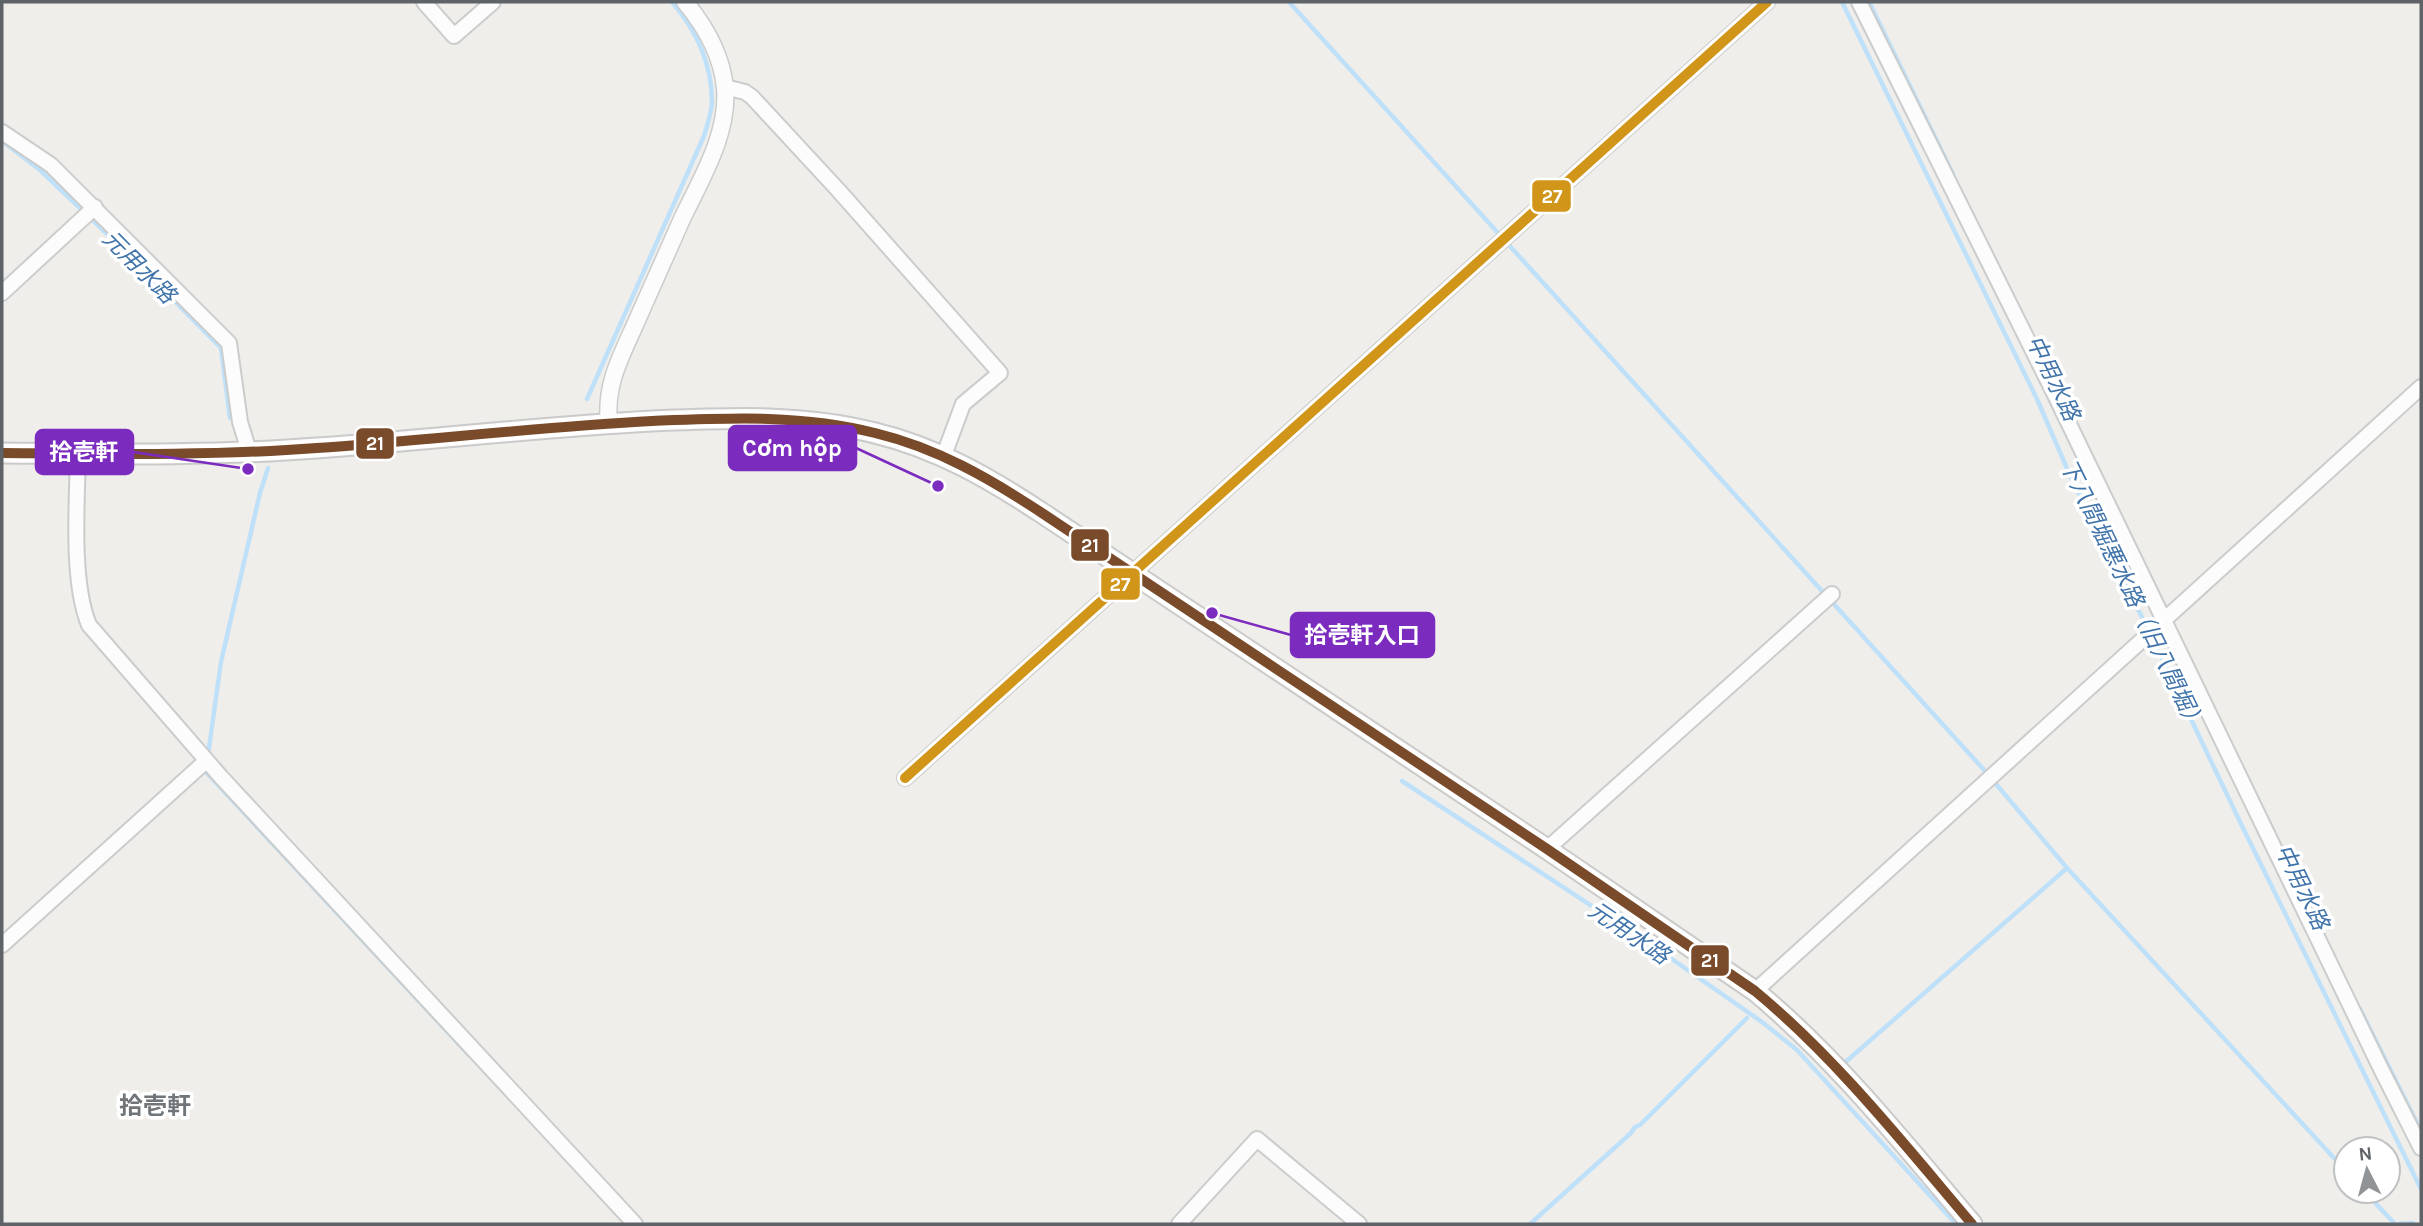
<svg xmlns="http://www.w3.org/2000/svg" width="2423" height="1226" viewBox="0 0 2423 1226" font-family="Karla,'Noto Sans JP',sans-serif">
<style>
.lines{fill:none;stroke-linecap:round;stroke-linejoin:round}
.stream{stroke:#bfe0f9;stroke-width:4.5}
.minor-casing{stroke:#cbcccc;stroke-width:18}
.tertiary-casing{stroke:#cbcccc;stroke-width:19}
.secondary-casing{stroke:#cacacb;stroke-width:23}
.minor{stroke:#fdfcfc;stroke-width:14}
.tertiary{stroke:#fdfcfc;stroke-width:16}
.secondary{stroke:#fdfcfc;stroke-width:19}
.bus-1-casing{stroke:#fff;stroke-width:16}
.bus-2-casing{stroke:#fff;stroke-width:16}
.bus-1{stroke:#7a4b2a;stroke-width:10}
.bus-2{stroke:#d1951a;stroke-width:10}
.labels{text-anchor:middle;dominant-baseline:central;stroke-width:7;stroke-linejoin:round;paint-order:stroke}
.water-label{font-size:23px;font-style:italic;fill:#4174aa;stroke:#fff}
.quarter-label{font-size:24px;font-weight:bold;fill:#70757a;stroke:#fff}
.leader{fill:none;stroke:#7b2cbf;stroke-width:2.5}
.callout-dot{fill:#7b2cbf;stroke:#fff;stroke-width:2.5}
.callout{fill:#7b2cbf;stroke:#7b2cbf;stroke-width:2.5}
.callout-label{font-size:23px;text-anchor:middle;font-weight:bold;fill:#fff}
.line-badge{stroke:#fff;stroke-width:2.5}
.badge-label{font-size:19px;text-anchor:middle;font-weight:bold;fill:#fff}
</style>
<rect width="100%" height="100%" fill="#efeeea"/>
<g class="lines">
<!-- stream -->
<path class="stream" d="M1289,2l696,769 82,97 279,303
M1842,2l195,397 35,81 74,145 96,201 179,363
M1869,2l84,172
M2,141l38,29 83,79 98,99 9,70
M587,399l117,-263c3,-10 7,-22 8,-33 0,-39 -15,-72 -40,-101
M208,755l13,-93 39,-169 8,-25
M206,767v5l262,282
M1402,781l267,176 93,65 35,28 159,174
M2360,1009l61,122
M1841,1066l226,-198
M2364,1191l31,33
M1530,1224l101,-91 4,-6 5,-2 107,-107
M2399,1224l14,-1"/>
<!-- minor casing -->
<g class="minor-casing">
<path id="minor" d="M424,2l30,34 39,-34
M1859,2l195,391 327,676 40,79
M725,87l20,5 7,5 87,94 161,182 -37,31 -19,51
M2,132l49,33 178,178 11,79 9,29
M2,293l93,-86
M78,454c-1,48 -7,128 11,171l132,152 414,447
M905,778l862,-776
M1547,849l285,-255
M2,945l204,-184
M1755,991l666,-604
M1179,1224l78,-85 102,85"/>
</g>
<!-- tertiary casing -->
<g class="tertiary-casing">
<path id="tertiary" d="M609,423c-4,-36 10,-63 25,-96 16,-36 32,-72 48,-108 19,-40 47,-85 43,-131 -3,-32 -20,-62 -40,-86"/>
</g>
<!-- secondary casing -->
<g class="secondary-casing">
<path id="secondary" d="M2,453c105,1 210,3 315,-5 111,-8 223,-21 335,-27 75,-3 149,-7 223,12 62,15 114,45 167,80l505,336 208,142c81,67 149,153 217,233"/>
</g>
<!-- minor -->
<use href="#minor" class="minor"/>
<!-- tertiary -->
<use href="#tertiary" class="tertiary"/>
<!-- secondary -->
<use href="#secondary" class="secondary"/>
<!-- bus-1 casing -->
<g class="bus-1-casing">
<path id="bus-1" d="M2,453c105,1 210,3 315,-5 111,-8 223,-21 335,-27 75,-3 149,-7 223,12 62,15 114,45 167,80l505,336 208,142c81,67 149,153 217,233"/>
</g>
<!-- bus-2 casing -->
<g class="bus-2-casing">
<path id="bus-2" d="M905,778l862,-776"/>
</g>
<!-- bus-1 -->
<use href="#bus-1" class="bus-1"/>
<!-- bus-2 -->
<use href="#bus-2" class="bus-2"/>
</g>
<g class="labels">
<!-- water labels -->
<g class="water-label">
<text transform="translate(139 267) rotate(45)">元用水路</text>
<text transform="translate(2053 378) rotate(64)">中用水路</text>
<text transform="translate(2132 595) rotate(64)">下八間堀悪水路（旧八間堀）</text>
<text transform="translate(2302 887) rotate(64)">中用水路</text>
<text transform="translate(1629 933) rotate(34)">元用水路</text>
</g>
<!-- quarter labels -->
<g class="quarter-label">
<text x="155" y="1106">拾壱軒</text>
</g>
</g>
<!-- callouts -->
<path class="leader" d="M938 486L856 448M248 469L133 452M1212 613L1291 635"/>
<g class="callout-dot">
<circle cx="938" cy="486" r="7"/>
<circle cx="248" cy="469" r="7"/>
<circle cx="1212" cy="613" r="7"/>
</g>
<g class="callout">
<rect x="729" y="426" width="127" height="44" rx="7"/>
<rect x="36" y="430" width="97" height="44" rx="7"/>
<rect x="1291" y="613" width="143" height="44" rx="7"/>
</g>
<g class="callout-label">
<text x="792" y="456">Cơm hộp</text>
<text x="84" y="460">拾壱軒</text>
<text x="1362" y="643">拾壱軒入口</text>
</g>
<g class="line-badge">
<rect x="1531" y="179" width="41" height="34" rx="7" fill="#d1951a"/>
<rect x="355" y="427" width="40" height="33" rx="7" fill="#7a4b2a"/>
<rect x="1070" y="528" width="40" height="34" rx="7" fill="#7a4b2a"/>
<rect x="1100" y="567" width="41" height="34" rx="7" fill="#d1951a"/>
<rect x="1690" y="944" width="40" height="33" rx="7" fill="#7a4b2a"/>
</g>
<g class="badge-label">
<text x="1552" y="203">27</text>
<text x="375" y="450">21</text>
<text x="1090" y="552">21</text>
<text x="1120" y="591">27</text>
<text x="1710" y="967">21</text>
</g>
<!-- border -->
<rect width="2423" height="1226" fill="none" stroke="#5f6368" stroke-width="7"/>
<!-- north arrow -->
<g transform="translate(2367 1170) rotate(354)"><circle r="33" fill="#ffffff" stroke="#bfc1c3" stroke-width="2"/>
<path d="M0-5L12 26L0 18L-12 26Z" fill="#919496"/>
<text y="-10" font-size="19" font-weight="bold" text-anchor="middle" fill="#5f6368">N</text>
</g>
</svg>
